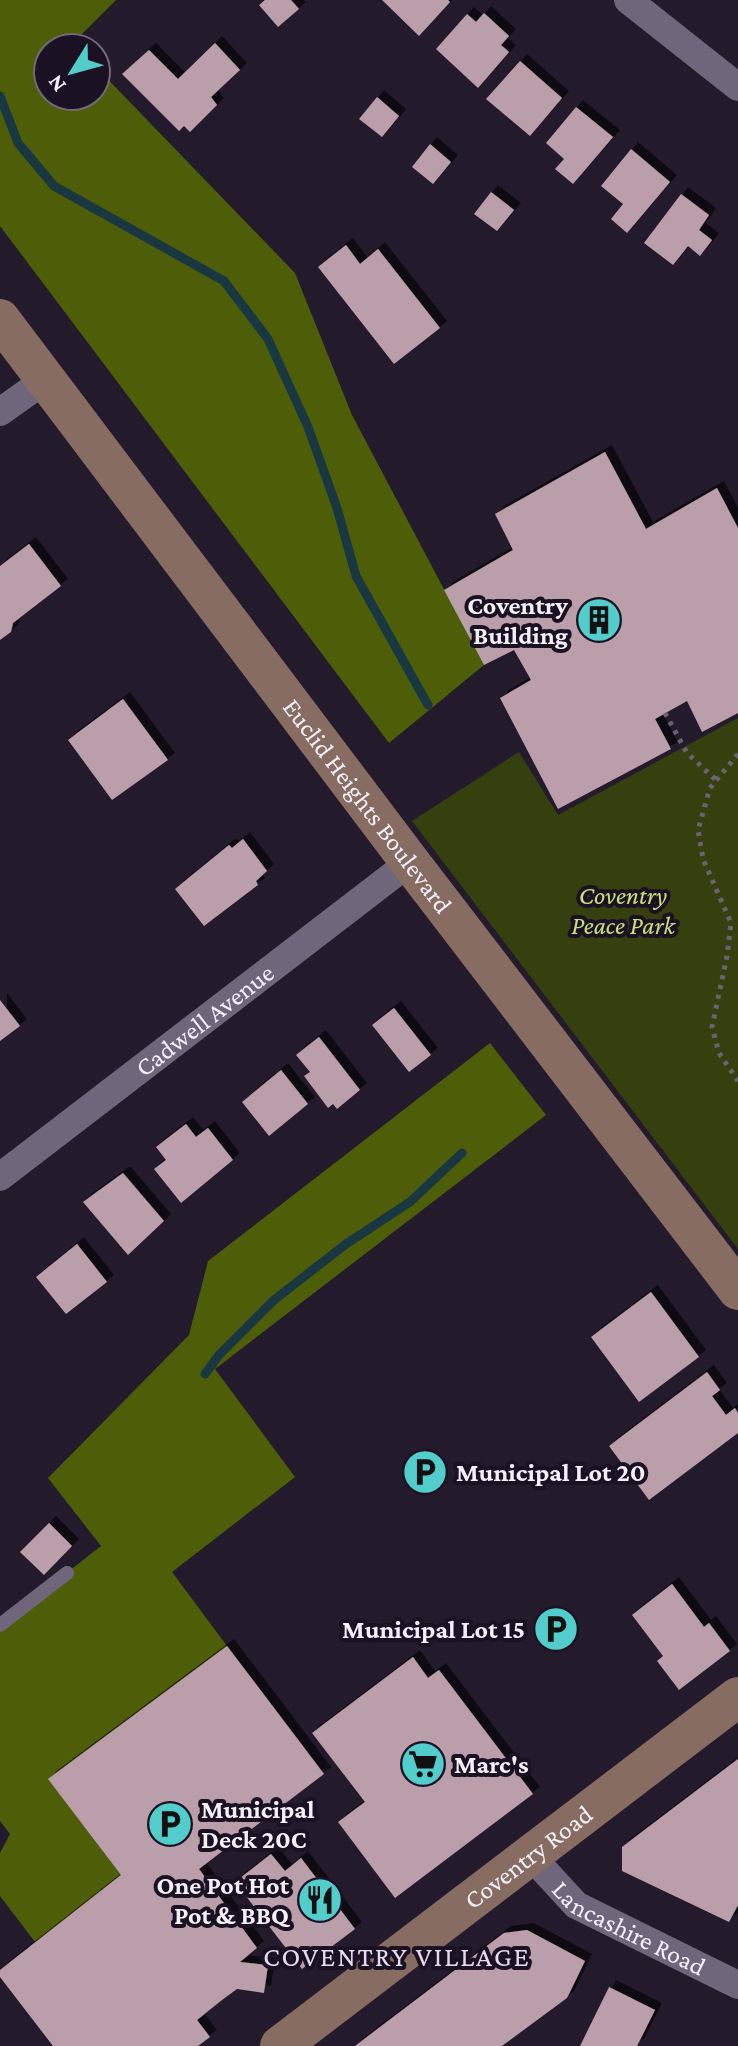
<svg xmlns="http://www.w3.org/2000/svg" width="738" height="2046" viewBox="0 0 738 2046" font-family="'Crimson Pro',serif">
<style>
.green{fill:#36400f}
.forest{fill:#4e5d08}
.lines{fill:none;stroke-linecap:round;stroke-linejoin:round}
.stream{stroke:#183741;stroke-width:9}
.building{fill:#ba9fab;filter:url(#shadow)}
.path{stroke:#6a6272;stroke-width:5;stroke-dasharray:4 6;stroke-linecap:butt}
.lane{stroke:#70667b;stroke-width:14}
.street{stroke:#70667b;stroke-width:28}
.secondary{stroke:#876c62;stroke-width:40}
.labels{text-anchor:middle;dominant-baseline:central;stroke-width:8;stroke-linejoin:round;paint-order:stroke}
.poi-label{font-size:26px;font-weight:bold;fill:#f6f0fc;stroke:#1a1122;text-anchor:end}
.street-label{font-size:26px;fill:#f6f0fc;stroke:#1a1122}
.park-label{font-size:26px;font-style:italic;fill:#c8e179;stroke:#1a1122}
.neighbourhood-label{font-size:28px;letter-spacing:2px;fill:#e6daf2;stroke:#1a1122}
</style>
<defs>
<filter id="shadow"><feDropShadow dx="7" dy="-7" stdDeviation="0" flood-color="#0009"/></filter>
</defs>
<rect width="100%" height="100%" fill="#231a2c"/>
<!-- green -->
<path class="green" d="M738,718v531l-326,-428 107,-69 39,63z"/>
<!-- forest -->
<path class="forest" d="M0,0h116l-43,43 5,5h-30v48h48v-29l199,206 57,142 132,250 -95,78 -389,-517z
M490,1043l56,72 -331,254 80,108 -123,95 55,74 -178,133 72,96 -86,67 -35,-46v-43l10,-19 -10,-13v-196l101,-79 -53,-68 141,-143 19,-74z"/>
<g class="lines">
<!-- stream -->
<path class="stream" d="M0,96l18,47 36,43 170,95 44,58 40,88 29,81 19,68 72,129
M205,1374l14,-19 55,-55 72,-56 64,-42 52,-49"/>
</g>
<!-- building -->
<path class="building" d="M265,0h26l8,9 -21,18 -19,-22z
M382,0h66l2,2 -31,34z
M484,13l25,23 -8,9 8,7 -31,36 -42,-39 31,-35 9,8z
M215,43l25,27 -29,27 6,8 -27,27 -6,-6 -5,5 -57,-57 27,-24 29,29z
M520,61l42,37 -32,38 -44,-37z
M377,97l22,19 -17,21 -23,-18z
M576,107l37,30 -40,47 -18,-15 9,-10 -18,-16z
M430,144l21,18 -18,22 -21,-17z
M631,149l39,33 -43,51 -16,-14 12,-15 -22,-18z
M491,192l23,18 -17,21 -23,-17z
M681,194l28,21 -10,15 13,10 -12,16 -12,-10 -15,19 -29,-22z
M346,245l14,19 18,-15 62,79 -46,36 -76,-97z
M605,452l41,77 71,-41 21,40v185l-36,19 -15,-31 -32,18 16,30 -113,60 -58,-111 31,-18 -17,-30 -30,15 -40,-75 69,-40 -18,-36z
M29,544l32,42 -48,37 -2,9 -11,8v-74z
M123,699l45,61 -56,40 -44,-60z
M243,839l24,32 -11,10 2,4 -54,41 -29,-37 54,-44 3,3z
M0,1000l20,26 -20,15z
M394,1008l37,47 -22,17 -37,-47z
M319,1037l41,53 -23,19 -4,-5 -5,4 -24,-32 6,-4 -14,-17z
M281,1070l27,34 -39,32 -27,-34z
M186,1124l10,13 12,-9 25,32 -52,43 -27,-34 12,-9 -10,-13z
M123,1173l41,48 -36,34 -45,-53z
M77,1244l30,38 -41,32 -30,-37z
M651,1292l48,65 -60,45 -48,-65z
M707,1372l13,18 -8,6 14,19 9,-7 3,5v20l-89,67 -40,-54z
M49,1523l23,23 -28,29 -24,-23z
M672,1584l32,43 5,-4 21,28 -51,39 -22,-29 6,-5 -31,-41z
M227,1646l97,128 -125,95 58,79 -17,14 28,3 -4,28 -27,-4 -15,11 -25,20 13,17 -12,9h-145l-53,-69v-7l121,-95 -73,-96z
M413,1657l15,21 11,-8 94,124 -138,104 -57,-76 27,-20 -53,-69z
M738,1759v146l-9,17 -107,-51v-24z
M271,1854l14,17 16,-13 54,71 -53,40 -67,-87z
M527,1930l58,31 -18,37 -65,48h-147l149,-113z
M609,1987l46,23 -18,36h-57z"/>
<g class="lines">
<!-- path -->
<path class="path" d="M665,713l22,40 29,27
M738,754l-28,34 -12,42 5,29 28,64 -4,33 -15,71 7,26 19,28"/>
<!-- lane -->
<path class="lane" d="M0,1625l67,-52"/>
<!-- street -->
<g class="street">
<path d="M628,0l110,87"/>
<path d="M0,412l45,-32"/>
<path id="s1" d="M0,1177l410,-315"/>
<path id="s2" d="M531,1856l45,49 162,80"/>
</g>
<!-- secondary -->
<g class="secondary">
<path id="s3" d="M0,319l410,543 328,428"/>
<path id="s4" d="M280,2046l458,-349"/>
</g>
</g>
<!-- icons -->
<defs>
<g id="building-disc" transform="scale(2.3)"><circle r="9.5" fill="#52cdcc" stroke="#1a1122"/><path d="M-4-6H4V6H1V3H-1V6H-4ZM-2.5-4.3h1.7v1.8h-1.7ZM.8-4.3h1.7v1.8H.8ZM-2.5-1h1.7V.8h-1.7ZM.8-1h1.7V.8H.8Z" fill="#111"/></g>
<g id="parking-disc" transform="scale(2.3)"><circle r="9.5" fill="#52cdcc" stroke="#1a1122"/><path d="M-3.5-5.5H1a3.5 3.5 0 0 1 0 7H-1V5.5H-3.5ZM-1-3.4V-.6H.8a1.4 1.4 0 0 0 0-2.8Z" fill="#111"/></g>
<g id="supermarket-disc" transform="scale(2.3)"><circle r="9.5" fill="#52cdcc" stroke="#1a1122"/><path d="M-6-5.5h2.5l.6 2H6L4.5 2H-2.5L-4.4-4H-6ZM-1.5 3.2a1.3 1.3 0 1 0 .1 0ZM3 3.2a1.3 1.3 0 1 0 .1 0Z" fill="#111"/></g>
<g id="restaurant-disc" transform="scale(2.3)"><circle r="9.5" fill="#52cdcc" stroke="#1a1122"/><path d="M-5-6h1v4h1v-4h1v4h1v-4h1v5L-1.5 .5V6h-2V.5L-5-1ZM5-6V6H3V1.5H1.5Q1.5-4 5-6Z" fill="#111"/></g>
</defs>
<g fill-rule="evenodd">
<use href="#building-disc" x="599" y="620"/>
<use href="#parking-disc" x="425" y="1472"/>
<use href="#parking-disc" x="556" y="1629"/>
<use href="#supermarket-disc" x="423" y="1764"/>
<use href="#parking-disc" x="170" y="1824"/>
<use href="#restaurant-disc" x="320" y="1900"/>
</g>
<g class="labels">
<!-- poi labels -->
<g class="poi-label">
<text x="568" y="605">Coventry<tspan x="568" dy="30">Building</tspan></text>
<text x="456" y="1472" text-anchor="start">Municipal Lot 20</text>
<text x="525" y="1629">Municipal Lot 15</text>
<text x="454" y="1764" text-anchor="start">Marc's</text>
<text x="201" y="1809" text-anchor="start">Municipal<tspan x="201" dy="30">Deck 20C</tspan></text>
<text x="289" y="1885">One Pot Hot<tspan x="289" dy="30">Pot &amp; BBQ</tspan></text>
</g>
<!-- street labels -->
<g class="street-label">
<text stroke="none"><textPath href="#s3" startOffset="610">Euclid Heights Boulevard</textPath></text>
<text stroke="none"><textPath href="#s1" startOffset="258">Cadwell Avenue</textPath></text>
<text stroke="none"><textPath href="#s4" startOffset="312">Coventry Road</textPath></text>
<text stroke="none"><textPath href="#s2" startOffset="124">Lancashire Road</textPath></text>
</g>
<!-- park labels -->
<g class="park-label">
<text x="623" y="895">Coventry<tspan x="623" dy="30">Peace Park</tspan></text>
</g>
<!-- neighbourhood labels -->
<g class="neighbourhood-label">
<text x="397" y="1956">COVENTRY VILLAGE</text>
</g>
</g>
<!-- north arrow -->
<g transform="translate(72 72) rotate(233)"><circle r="38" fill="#1a1122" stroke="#726a79" stroke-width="2"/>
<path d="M0-6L14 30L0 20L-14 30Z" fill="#52cdcc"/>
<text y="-12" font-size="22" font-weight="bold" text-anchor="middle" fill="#f6f0fc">N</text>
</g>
</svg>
